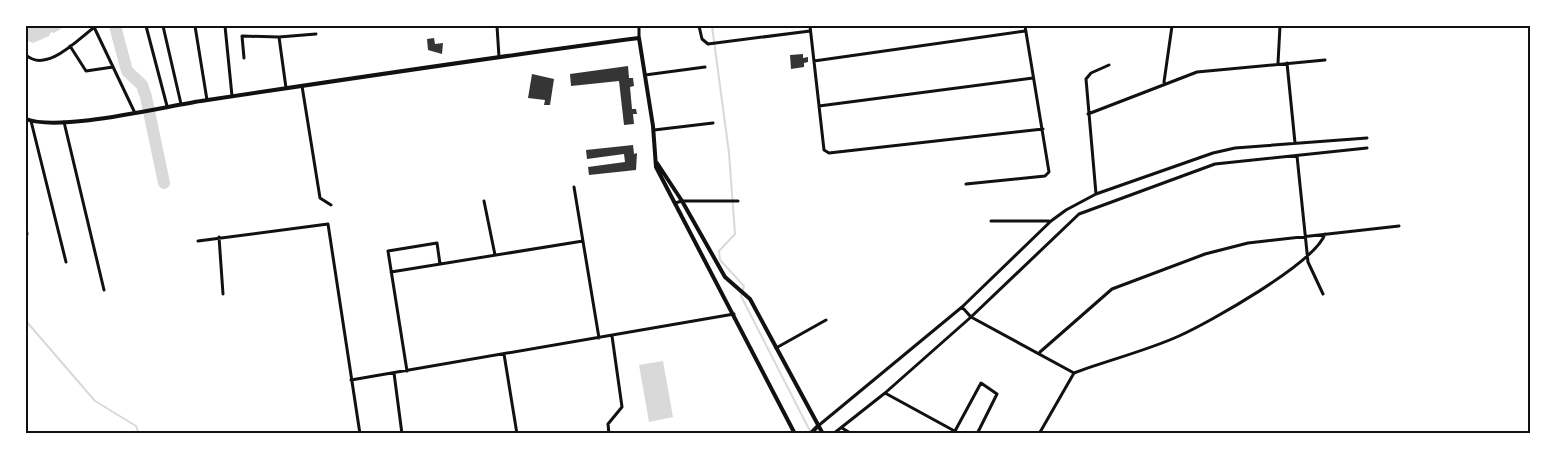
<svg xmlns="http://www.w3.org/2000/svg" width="1556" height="459" viewBox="0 0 1556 459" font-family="Karla,sans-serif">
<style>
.water{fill:#d9d9d9}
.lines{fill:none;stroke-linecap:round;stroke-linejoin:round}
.stream{stroke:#d9d9d9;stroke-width:2}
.river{stroke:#d9d9d9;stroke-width:12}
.building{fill:#353535}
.minor{stroke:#111;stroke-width:3}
.secondary{stroke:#111;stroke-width:4}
.neatline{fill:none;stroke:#111;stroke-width:2}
</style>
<rect width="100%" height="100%" fill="#fff"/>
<!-- water -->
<path class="water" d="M26,26h38v1l-10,6 -3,-1 -2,4 -16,7 -7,-3z
M663,361l10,56 -24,5 -10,-57z"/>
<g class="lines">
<!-- stream -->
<path class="stream" d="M712,26l17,127 6,81 -16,17 1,9 24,26 -3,10 70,137
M26,321l69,80 41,25 3,8"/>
<!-- river -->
<path class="river" d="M115,26l12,45 15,14 4,12 18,86"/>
</g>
<!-- building -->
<path class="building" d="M434,38l1,6 8,-1 -1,11 -14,-4 -1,-11z
M803,54v4l5,-1v5l-4,1v4l-13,2 -1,-14z
M628,66l1,12h4l1,8 -4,1 2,22h4l1,5h-4l1,10 -10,1 -5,-44 -48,5 -1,-12z
M532,74l22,5 -4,26h-6l1,-5 -17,-2z
M633,145l1,9 3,-1 -1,17 -47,5 -1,-8 37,-5 -1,-8 -37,5 -1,-9z"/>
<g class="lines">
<!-- minor -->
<path class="minor" d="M146,26l21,80
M163,26l18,78
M195,26l12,74
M225,26l7,70
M497,26l2,31
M639,26v12
M699,26l3,13 6,5 102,-13
M810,26l14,124 5,3 214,-24
M94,27l40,84
M70,46l16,25 27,-4
M26,55c21,19 53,-17 70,-29
M244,58l-2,-22 37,1
M814,61l211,-30
M1278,63l2,-37
M1287,63l8,80
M645,75l60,-8
M1164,82l8,-56
M302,86l18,112 11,7
M286,88l-7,-51 37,-3
M819,106l214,-28
M1088,114l109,-42 128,-12
M31,121l35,141
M64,122l40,168
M654,130l59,-7
M1297,156l11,106 15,32
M966,184l79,-8 4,-4 -24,-146
M574,187l25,151
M1096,194l-10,-115 5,-6 18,-8
M484,201l11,54
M675,203l7,-2h56
M991,221h58
M26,228l1,6
M219,237l4,57
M198,241l130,-17 32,210
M391,272l192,-31
M962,307l9,10 103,56
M776,348l50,-28
M1040,352l72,-63 93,-35 43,-11 151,-17
M504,354l13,80
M407,371l-19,-120 49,-8 3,21
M394,373l8,61
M1074,373c34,-13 72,-22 105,-37 31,-14 136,-73 146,-102
M351,380l383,-66
M885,393l75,41
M818,426l144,-119 89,-86 15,-11 30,-16 117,-41 22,-5 132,-10
M842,428l10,6
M955,431l26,-48 16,11 -20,40
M609,434l-1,-10 14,-17 -10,-71
M833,434l52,-41 86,-76 108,-103 136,-50 152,-16
M1039,434l35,-61"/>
<!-- secondary -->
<path class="secondary" d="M26,119c33,13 136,-12 175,-18 146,-22 292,-44 438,-63l14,88 3,41 139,267
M657,163l25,38 43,76 25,22 73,135
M810,434l8,-8"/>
</g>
<!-- border -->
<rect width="1556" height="459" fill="none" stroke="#ffffff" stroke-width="54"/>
<rect x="27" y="27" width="1502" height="405" class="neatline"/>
</svg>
